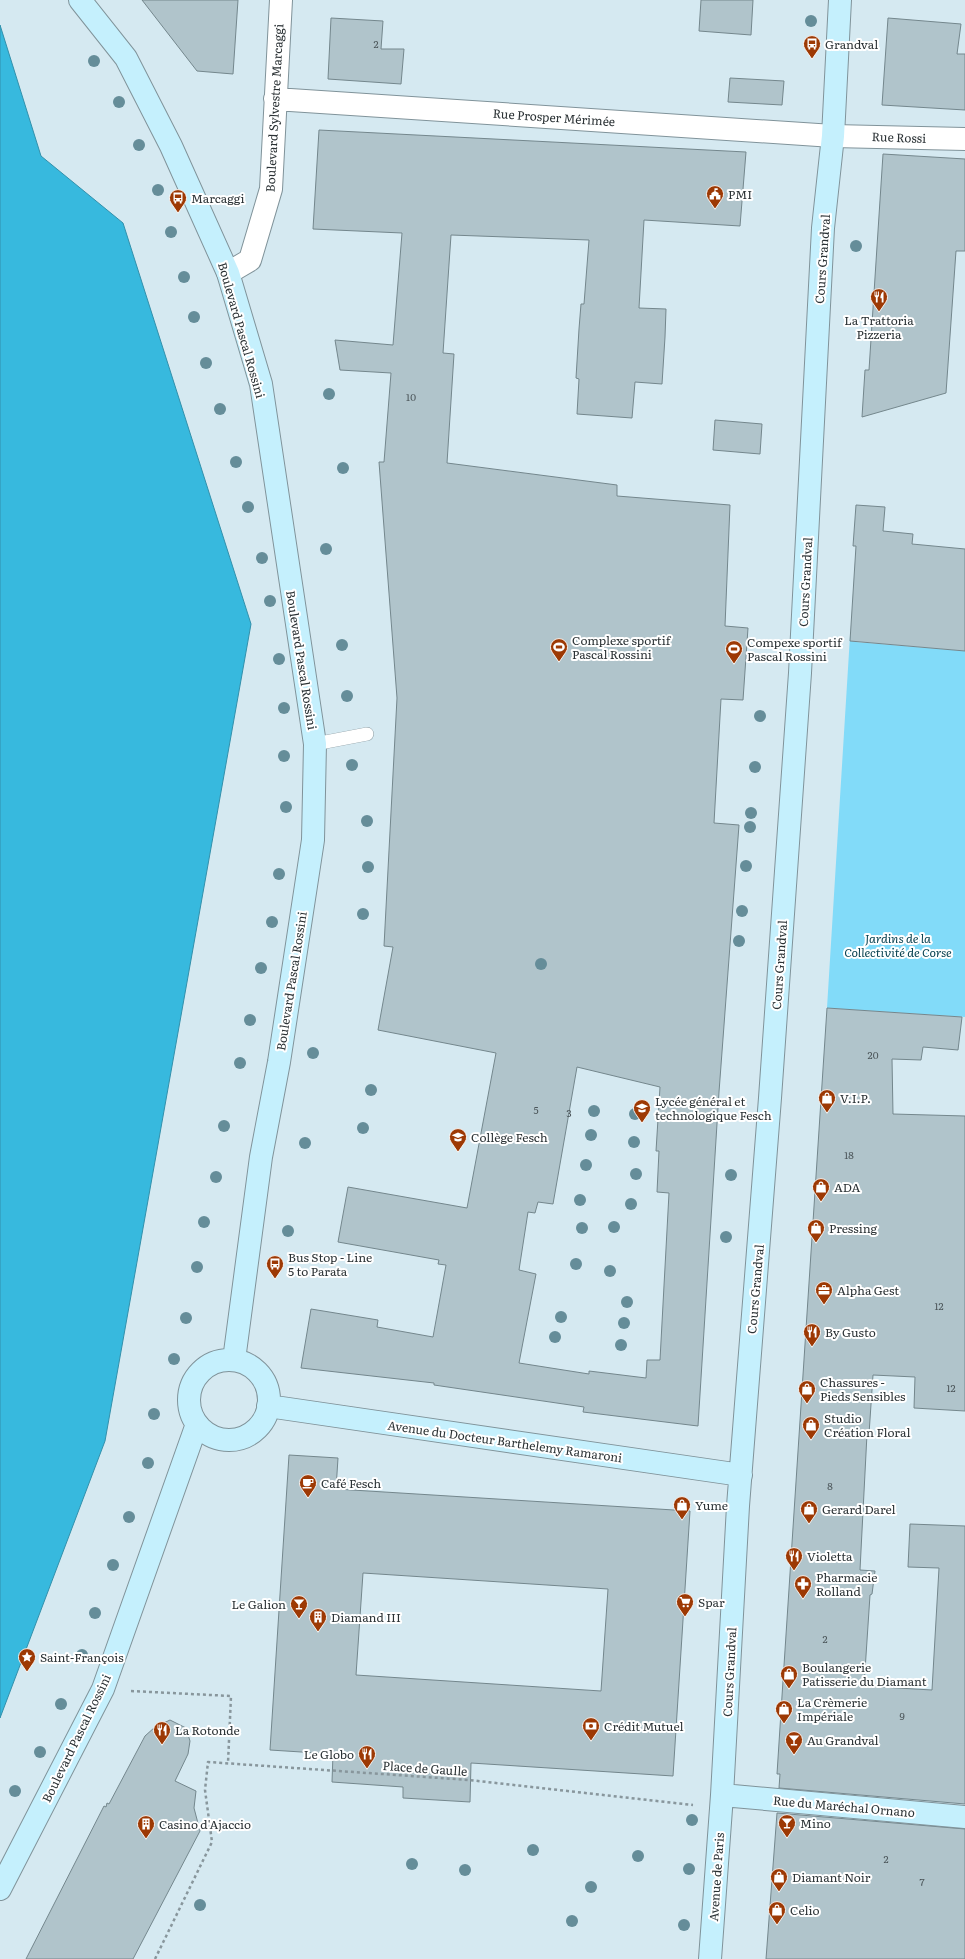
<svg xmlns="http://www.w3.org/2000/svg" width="965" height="1959" viewBox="0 0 965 1959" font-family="Literata,serif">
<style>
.green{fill:#82dbf9}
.water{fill:#37b9de;stroke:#3390ab}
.building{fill:#b0c4cb;stroke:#74878d;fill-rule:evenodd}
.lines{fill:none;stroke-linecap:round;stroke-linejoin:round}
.service-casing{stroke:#80939a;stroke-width:14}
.minor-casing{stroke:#80939a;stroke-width:24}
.secondary-casing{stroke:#80939a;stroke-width:24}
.path{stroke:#88969c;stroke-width:2.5;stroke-dasharray:3 3;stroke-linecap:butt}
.service{stroke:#fff;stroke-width:13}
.minor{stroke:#fff;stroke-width:22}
.secondary{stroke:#c5f0fd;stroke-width:22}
.tree{fill:#658d99}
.labels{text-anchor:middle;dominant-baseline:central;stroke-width:4;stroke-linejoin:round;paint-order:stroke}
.number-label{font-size:10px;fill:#4c565a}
.poi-label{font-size:12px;fill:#2b3235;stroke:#fff;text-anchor:start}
.street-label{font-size:12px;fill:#2b3235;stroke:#fff}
.park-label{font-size:12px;font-style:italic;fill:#094251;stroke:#fff}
</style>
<rect width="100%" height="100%" fill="#d5e9f1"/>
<!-- green -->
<path class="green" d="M850,636l6,6 109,9v366l-138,-9z"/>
<!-- water -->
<path class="water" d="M0,25l41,131 82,67 128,401 -146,817 -105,277z"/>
<!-- building -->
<path class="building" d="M142,0h96l-5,74 -36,-3z
M701,0h52l-2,35 -52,-4z
M331,18l52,3 -2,28h23l-3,35 -73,-5z
M888,18l73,6 -4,30h8v56l-83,-5z
M730,78l54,3 -2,24 -54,-3z
M319,130l427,22 -6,74 -96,-6 -5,88 27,1 -1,28 -3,47 -27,-2 -3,36 -55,-4 2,-35 -3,-1 3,-49 2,-25h3l5,-64 -138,-5 -8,118 11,1 -7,109 170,22v11l113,9 -5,121 23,2 -5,72 -22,-1 -7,124 25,2 -20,267 -21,334 -115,-14 1,-5 -150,-22v-2l-133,-15 10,-59 67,11 -1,7 56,10 13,-72 -8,-1 1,-4 -101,-18 10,-55 119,21 29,-155 -118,-23 15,-83 -9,-1 13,-248 -18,-236h5l7,-89 -51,-3 -5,-30 58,5 9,-112 -89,-4zM577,1067l83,20 -4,64h3l-2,41 12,1 -9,167h-13l-1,18 -57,-7v3l-70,-11 17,-89 -17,-4 9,-58 7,1 3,-11 15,2z
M883,154l82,5v92h-9l-10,142 -84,24 3,-47h4z
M715,420l47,4 -2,30 -47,-4z
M856,505l29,2 -2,24 30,3 -1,10 53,5v102l-115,-10 6,-95h-3z
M827,1008l135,9 -4,33 -35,-3 -2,13 -29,-1 1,55 72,2v295l-51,-3 1,-31 -42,-2 -4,59h-2l-7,136 15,1 -3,23 -2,1 -6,91 68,4 7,-122 -31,-1 2,-43 55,2v278l-186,-16 1,-14h-3l5,-78z
M289,1455l49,3 -2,31 354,22 -17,265 -202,-13 -1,39 -67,-4v-11l-71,-5 1,-28 -63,-4zM363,1573l245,16 -7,102 -245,-16z
M170,1720l16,8 4,13 -2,13 -13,27 21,10 -2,17 6,23 -67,128h-107l78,-153 2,1 1,-4 2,1 36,-68 10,-9z
M777,1813l188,16v130h-199z"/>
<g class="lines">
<!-- service casing -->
<g class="service-casing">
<path id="service" d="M315,744l52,-10"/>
</g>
<!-- minor casing -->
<g class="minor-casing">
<path id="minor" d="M275,99l558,37 132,3
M228,273l22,-13 21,-71 10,-189"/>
</g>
<!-- secondary casing -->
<g class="secondary-casing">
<path id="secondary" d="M80,0l46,58 45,88 57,127 33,111 54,360 -2,96 -34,222 -18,95 -27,203
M189 1400a40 40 0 1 1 80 0a40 40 0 1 1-80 0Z
M268,1406l473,69
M722,1795l243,22
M0,1889l103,-200 94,-265
M710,1959l12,-164 16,-289 32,-408 30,-425 23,-445 10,-92 7,-136"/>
</g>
<!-- path -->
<path class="path" d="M131,1691l100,5 -3,67
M155,1959l57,-117 -7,-52 3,-28 261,18 224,25"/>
<!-- service -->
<use href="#service" class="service"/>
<!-- minor -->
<use href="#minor" class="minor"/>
<!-- secondary -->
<use href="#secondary" class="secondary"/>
</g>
<!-- trees -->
<g class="tree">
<circle cx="811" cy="21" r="6"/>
<circle cx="94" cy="61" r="6"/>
<circle cx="119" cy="102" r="6"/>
<circle cx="139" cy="145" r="6"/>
<circle cx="158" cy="190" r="6"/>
<circle cx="171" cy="232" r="6"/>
<circle cx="856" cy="246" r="6"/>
<circle cx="184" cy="277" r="6"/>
<circle cx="194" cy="317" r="6"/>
<circle cx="206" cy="363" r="6"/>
<circle cx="329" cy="394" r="6"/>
<circle cx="220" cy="409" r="6"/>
<circle cx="236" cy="462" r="6"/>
<circle cx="343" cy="468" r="6"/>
<circle cx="248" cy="507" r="6"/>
<circle cx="326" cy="549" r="6"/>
<circle cx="262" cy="558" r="6"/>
<circle cx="270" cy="601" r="6"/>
<circle cx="342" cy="645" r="6"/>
<circle cx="279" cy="659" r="6"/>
<circle cx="347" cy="696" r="6"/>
<circle cx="284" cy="708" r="6"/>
<circle cx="760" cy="716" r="6"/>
<circle cx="284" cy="756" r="6"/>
<circle cx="352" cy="765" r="6"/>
<circle cx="755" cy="767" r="6"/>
<circle cx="286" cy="807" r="6"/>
<circle cx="751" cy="813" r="6"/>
<circle cx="367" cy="821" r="6"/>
<circle cx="750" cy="827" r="6"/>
<circle cx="746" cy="866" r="6"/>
<circle cx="368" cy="867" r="6"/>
<circle cx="279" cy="874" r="6"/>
<circle cx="742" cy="911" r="6"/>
<circle cx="363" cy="914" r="6"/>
<circle cx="272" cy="922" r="6"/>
<circle cx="739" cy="941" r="6"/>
<circle cx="541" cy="964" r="6"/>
<circle cx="261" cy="968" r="6"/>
<circle cx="250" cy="1020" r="6"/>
<circle cx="313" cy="1053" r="6"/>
<circle cx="240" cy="1063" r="6"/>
<circle cx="371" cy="1090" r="6"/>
<circle cx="594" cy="1111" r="6"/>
<circle cx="635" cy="1114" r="6"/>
<circle cx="224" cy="1126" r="6"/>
<circle cx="363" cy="1128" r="6"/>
<circle cx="591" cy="1135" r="6"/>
<circle cx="634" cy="1142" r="6"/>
<circle cx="305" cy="1143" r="6"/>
<circle cx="586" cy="1165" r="6"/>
<circle cx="636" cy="1174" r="6"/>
<circle cx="731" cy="1175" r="6"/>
<circle cx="216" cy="1177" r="6"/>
<circle cx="580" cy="1200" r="6"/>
<circle cx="631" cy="1204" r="6"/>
<circle cx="204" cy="1222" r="6"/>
<circle cx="614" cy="1227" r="6"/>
<circle cx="582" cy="1228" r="6"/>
<circle cx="288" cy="1231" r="6"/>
<circle cx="726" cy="1237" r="6"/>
<circle cx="576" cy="1264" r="6"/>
<circle cx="197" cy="1267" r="6"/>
<circle cx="610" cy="1271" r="6"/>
<circle cx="627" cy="1302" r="6"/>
<circle cx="561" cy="1317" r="6"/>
<circle cx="186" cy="1318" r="6"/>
<circle cx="624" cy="1323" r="6"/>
<circle cx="555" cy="1337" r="6"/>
<circle cx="621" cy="1345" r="6"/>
<circle cx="174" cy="1359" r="6"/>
<circle cx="154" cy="1414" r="6"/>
<circle cx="148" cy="1463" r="6"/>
<circle cx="129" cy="1517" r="6"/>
<circle cx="113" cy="1565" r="6"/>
<circle cx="95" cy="1613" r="6"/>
<circle cx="82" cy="1655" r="6"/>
<circle cx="61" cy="1704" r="6"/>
<circle cx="40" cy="1752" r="6"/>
<circle cx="15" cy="1791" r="6"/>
<circle cx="692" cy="1820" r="6"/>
<circle cx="533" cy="1850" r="6"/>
<circle cx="638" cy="1856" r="6"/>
<circle cx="412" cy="1864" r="6"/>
<circle cx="689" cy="1869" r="6"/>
<circle cx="465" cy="1870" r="6"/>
<circle cx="591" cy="1887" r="6"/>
<circle cx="200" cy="1905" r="6"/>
<circle cx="572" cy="1921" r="6"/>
<circle cx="684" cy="1925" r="6"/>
</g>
<!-- icons -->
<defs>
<g id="bus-pin" transform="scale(0.9)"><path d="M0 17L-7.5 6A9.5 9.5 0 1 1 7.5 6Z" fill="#9d3904" stroke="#fff"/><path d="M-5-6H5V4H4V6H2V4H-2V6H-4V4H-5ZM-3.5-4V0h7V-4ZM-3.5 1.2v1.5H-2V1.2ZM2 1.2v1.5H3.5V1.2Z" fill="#fff"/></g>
<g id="civic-pin" transform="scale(0.9)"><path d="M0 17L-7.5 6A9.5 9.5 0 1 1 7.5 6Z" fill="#9d3904" stroke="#fff"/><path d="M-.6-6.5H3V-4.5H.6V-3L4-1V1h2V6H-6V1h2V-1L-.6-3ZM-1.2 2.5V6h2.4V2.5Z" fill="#fff"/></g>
<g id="restaurant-pin" transform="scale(0.9)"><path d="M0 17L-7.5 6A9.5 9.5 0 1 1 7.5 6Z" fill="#9d3904" stroke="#fff"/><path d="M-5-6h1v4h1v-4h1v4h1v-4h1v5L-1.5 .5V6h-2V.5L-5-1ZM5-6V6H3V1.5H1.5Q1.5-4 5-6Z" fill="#fff"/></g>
<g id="stadium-pin" transform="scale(0.9)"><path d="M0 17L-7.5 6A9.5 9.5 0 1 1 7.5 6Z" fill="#9d3904" stroke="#fff"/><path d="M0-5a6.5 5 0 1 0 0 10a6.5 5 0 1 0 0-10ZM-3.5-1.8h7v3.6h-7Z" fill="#fff"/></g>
<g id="shop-pin" transform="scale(0.9)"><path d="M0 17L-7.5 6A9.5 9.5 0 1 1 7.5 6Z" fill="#9d3904" stroke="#fff"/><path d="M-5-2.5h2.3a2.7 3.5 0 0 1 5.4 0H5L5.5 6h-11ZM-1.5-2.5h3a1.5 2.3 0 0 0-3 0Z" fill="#fff"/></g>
<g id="school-pin" transform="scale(0.9)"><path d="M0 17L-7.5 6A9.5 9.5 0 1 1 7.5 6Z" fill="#9d3904" stroke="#fff"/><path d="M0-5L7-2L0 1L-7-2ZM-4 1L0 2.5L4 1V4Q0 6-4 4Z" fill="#fff"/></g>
<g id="office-pin" transform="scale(0.9)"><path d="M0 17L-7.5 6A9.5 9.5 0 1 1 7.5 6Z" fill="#9d3904" stroke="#fff"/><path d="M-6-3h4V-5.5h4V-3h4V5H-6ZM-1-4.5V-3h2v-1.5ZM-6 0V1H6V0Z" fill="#fff"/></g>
<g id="cafe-pin" transform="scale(0.9)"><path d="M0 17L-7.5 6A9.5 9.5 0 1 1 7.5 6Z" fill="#9d3904" stroke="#fff"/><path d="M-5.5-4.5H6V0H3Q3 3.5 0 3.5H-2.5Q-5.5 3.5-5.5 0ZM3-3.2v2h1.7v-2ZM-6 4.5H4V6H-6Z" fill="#fff"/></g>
<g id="pharmacy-pin" transform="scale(0.9)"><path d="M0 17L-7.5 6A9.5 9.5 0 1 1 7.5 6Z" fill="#9d3904" stroke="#fff"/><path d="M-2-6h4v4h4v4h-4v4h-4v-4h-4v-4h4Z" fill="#fff"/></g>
<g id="supermarket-pin" transform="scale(0.9)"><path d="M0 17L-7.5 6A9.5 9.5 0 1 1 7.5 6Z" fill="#9d3904" stroke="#fff"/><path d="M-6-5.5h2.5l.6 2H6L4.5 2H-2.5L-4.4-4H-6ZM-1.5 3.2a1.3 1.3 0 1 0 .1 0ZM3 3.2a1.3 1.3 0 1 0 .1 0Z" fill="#fff"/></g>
<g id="bar-pin" transform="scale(0.9)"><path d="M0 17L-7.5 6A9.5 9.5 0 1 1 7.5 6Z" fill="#9d3904" stroke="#fff"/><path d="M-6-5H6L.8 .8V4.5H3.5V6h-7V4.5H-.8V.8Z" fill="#fff"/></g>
<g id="building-pin" transform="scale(0.9)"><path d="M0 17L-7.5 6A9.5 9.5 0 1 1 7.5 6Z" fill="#9d3904" stroke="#fff"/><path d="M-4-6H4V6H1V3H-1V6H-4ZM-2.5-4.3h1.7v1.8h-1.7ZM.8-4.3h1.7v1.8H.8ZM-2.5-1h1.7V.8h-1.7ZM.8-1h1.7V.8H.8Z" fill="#fff"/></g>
<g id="sight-pin" transform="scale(0.9)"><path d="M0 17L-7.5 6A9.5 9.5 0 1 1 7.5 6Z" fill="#9d3904" stroke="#fff"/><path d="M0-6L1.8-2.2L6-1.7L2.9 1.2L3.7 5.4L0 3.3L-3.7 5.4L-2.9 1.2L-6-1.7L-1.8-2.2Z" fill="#fff"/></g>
<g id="bank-pin" transform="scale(0.9)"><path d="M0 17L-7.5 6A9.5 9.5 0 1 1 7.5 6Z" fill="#9d3904" stroke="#fff"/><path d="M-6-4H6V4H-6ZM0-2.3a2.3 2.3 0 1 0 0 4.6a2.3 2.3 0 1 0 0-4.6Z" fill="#fff"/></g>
</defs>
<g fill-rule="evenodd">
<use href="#bus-pin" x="812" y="44"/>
<use href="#civic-pin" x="715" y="194"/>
<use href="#bus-pin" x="178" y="198"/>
<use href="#restaurant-pin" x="879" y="297"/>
<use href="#stadium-pin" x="559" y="647"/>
<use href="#stadium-pin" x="734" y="649"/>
<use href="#shop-pin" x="827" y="1098"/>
<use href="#school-pin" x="642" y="1108"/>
<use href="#school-pin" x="458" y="1137"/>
<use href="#shop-pin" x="821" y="1187"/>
<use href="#shop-pin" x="816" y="1228"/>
<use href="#bus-pin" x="275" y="1264"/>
<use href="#office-pin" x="824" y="1290"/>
<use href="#restaurant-pin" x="812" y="1332"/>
<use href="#shop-pin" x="807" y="1389"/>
<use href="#shop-pin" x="811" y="1425"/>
<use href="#cafe-pin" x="308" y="1483"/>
<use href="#shop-pin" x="682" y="1505"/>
<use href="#shop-pin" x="809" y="1509"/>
<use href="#restaurant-pin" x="794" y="1556"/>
<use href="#pharmacy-pin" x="803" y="1584"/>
<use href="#supermarket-pin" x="685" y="1602"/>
<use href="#bar-pin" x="299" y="1604"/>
<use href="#building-pin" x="318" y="1617"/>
<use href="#sight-pin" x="27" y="1657"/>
<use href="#shop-pin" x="789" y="1674"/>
<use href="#shop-pin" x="784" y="1709"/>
<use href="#bank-pin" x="591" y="1726"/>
<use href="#restaurant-pin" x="162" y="1730"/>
<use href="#bar-pin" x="794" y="1740"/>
<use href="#restaurant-pin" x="367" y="1754"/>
<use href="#bar-pin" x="787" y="1823"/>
<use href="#building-pin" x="146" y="1824"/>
<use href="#shop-pin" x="779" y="1877"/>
<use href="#shop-pin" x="777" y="1910"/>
</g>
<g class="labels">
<!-- number labels -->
<g class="number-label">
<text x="376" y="43">2</text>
<text x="411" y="396">10</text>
<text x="873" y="1054">20</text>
<text x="536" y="1109">5</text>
<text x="569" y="1112">3</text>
<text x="849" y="1154">18</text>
<text x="939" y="1305">12</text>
<text x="951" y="1387">12</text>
<text x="830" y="1485">8</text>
<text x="825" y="1638">2</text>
<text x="902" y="1715">9</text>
<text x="886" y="1858">2</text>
<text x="922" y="1881">7</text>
</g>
<!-- poi labels -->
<g class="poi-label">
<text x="825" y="44">Grandval</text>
<text x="728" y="194">PMI</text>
<text x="191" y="198">Marcaggi</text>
<text x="879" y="320" text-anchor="middle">La Trattoria<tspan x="879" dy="14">Pizzeria</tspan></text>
<text x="572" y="640">Complexe sportif<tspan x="572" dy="14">Pascal Rossini</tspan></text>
<text x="747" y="642">Compexe sportif<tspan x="747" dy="14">Pascal Rossini</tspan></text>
<text x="840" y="1098">V.I.P.</text>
<text x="655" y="1101">Lycée général et<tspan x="655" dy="14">technologique Fesch</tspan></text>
<text x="471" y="1137">Collège Fesch</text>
<text x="834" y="1187">ADA</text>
<text x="829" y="1228">Pressing</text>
<text x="288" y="1257">Bus Stop - Line<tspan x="288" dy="14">5 to Parata</tspan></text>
<text x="837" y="1290">Alpha Gest</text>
<text x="825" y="1332">By Gusto</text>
<text x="820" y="1382">Chassures -<tspan x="820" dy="14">Pieds Sensibles</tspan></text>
<text x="824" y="1418">Studio<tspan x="824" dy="14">Création Floral</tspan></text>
<text x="321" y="1483">Café Fesch</text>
<text x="695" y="1505">Yume</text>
<text x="822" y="1509">Gerard Darel</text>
<text x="807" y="1556">Violetta</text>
<text x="816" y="1577">Pharmacie<tspan x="816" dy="14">Rolland</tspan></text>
<text x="698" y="1602">Spar</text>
<text x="286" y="1604" text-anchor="end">Le Galion</text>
<text x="331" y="1617">Diamand III</text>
<text x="40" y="1657">Saint-François</text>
<text x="802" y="1667">Boulangerie<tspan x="802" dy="14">Patisserie du Diamant</tspan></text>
<text x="797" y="1702">La Crèmerie<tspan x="797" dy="14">Impériale</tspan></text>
<text x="604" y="1726">Crédit Mutuel</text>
<text x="175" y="1730">La Rotonde</text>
<text x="807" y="1740">Au Grandval</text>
<text x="354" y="1754" text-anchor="end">Le Globo</text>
<text x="800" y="1823">Mino</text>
<text x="159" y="1824">Casino d'Ajaccio</text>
<text x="792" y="1877">Diamant Noir</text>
<text x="790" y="1910">Celio</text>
</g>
<!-- street labels -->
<g class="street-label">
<text transform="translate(274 108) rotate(-87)">Boulevard Sylvestre Marcaggi</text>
<text transform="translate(554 117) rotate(4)">Rue Prosper Mérimée</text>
<text transform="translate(899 137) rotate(2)">Rue Rossi</text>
<text transform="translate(822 259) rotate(-86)">Cours Grandval</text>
<text transform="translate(242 330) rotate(74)">Boulevard Pascal Rossini</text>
<text transform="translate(805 582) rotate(-87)">Cours Grandval</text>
<text transform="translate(302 660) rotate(81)">Boulevard Pascal Rossini</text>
<text transform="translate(779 965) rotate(-86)">Cours Grandval</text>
<text transform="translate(291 981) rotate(-81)">Boulevard Pascal Rossini</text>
<text transform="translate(755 1289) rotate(-85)">Cours Grandval</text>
<text transform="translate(505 1441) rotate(8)">Avenue du Docteur Barthelemy Ramaroni</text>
<text transform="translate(729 1672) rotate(-87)">Cours Grandval</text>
<text transform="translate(76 1738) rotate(-64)">Boulevard Pascal Rossini</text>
<text transform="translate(425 1768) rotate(4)">Place de Gaulle</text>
<text transform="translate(844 1806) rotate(5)">Rue du Maréchal Ornano</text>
<text transform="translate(716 1877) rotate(-86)">Avenue de Paris</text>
</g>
<!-- park labels -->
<g class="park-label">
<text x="898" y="938">Jardins de la<tspan x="898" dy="14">Collectivité de Corse</tspan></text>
</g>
</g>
</svg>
